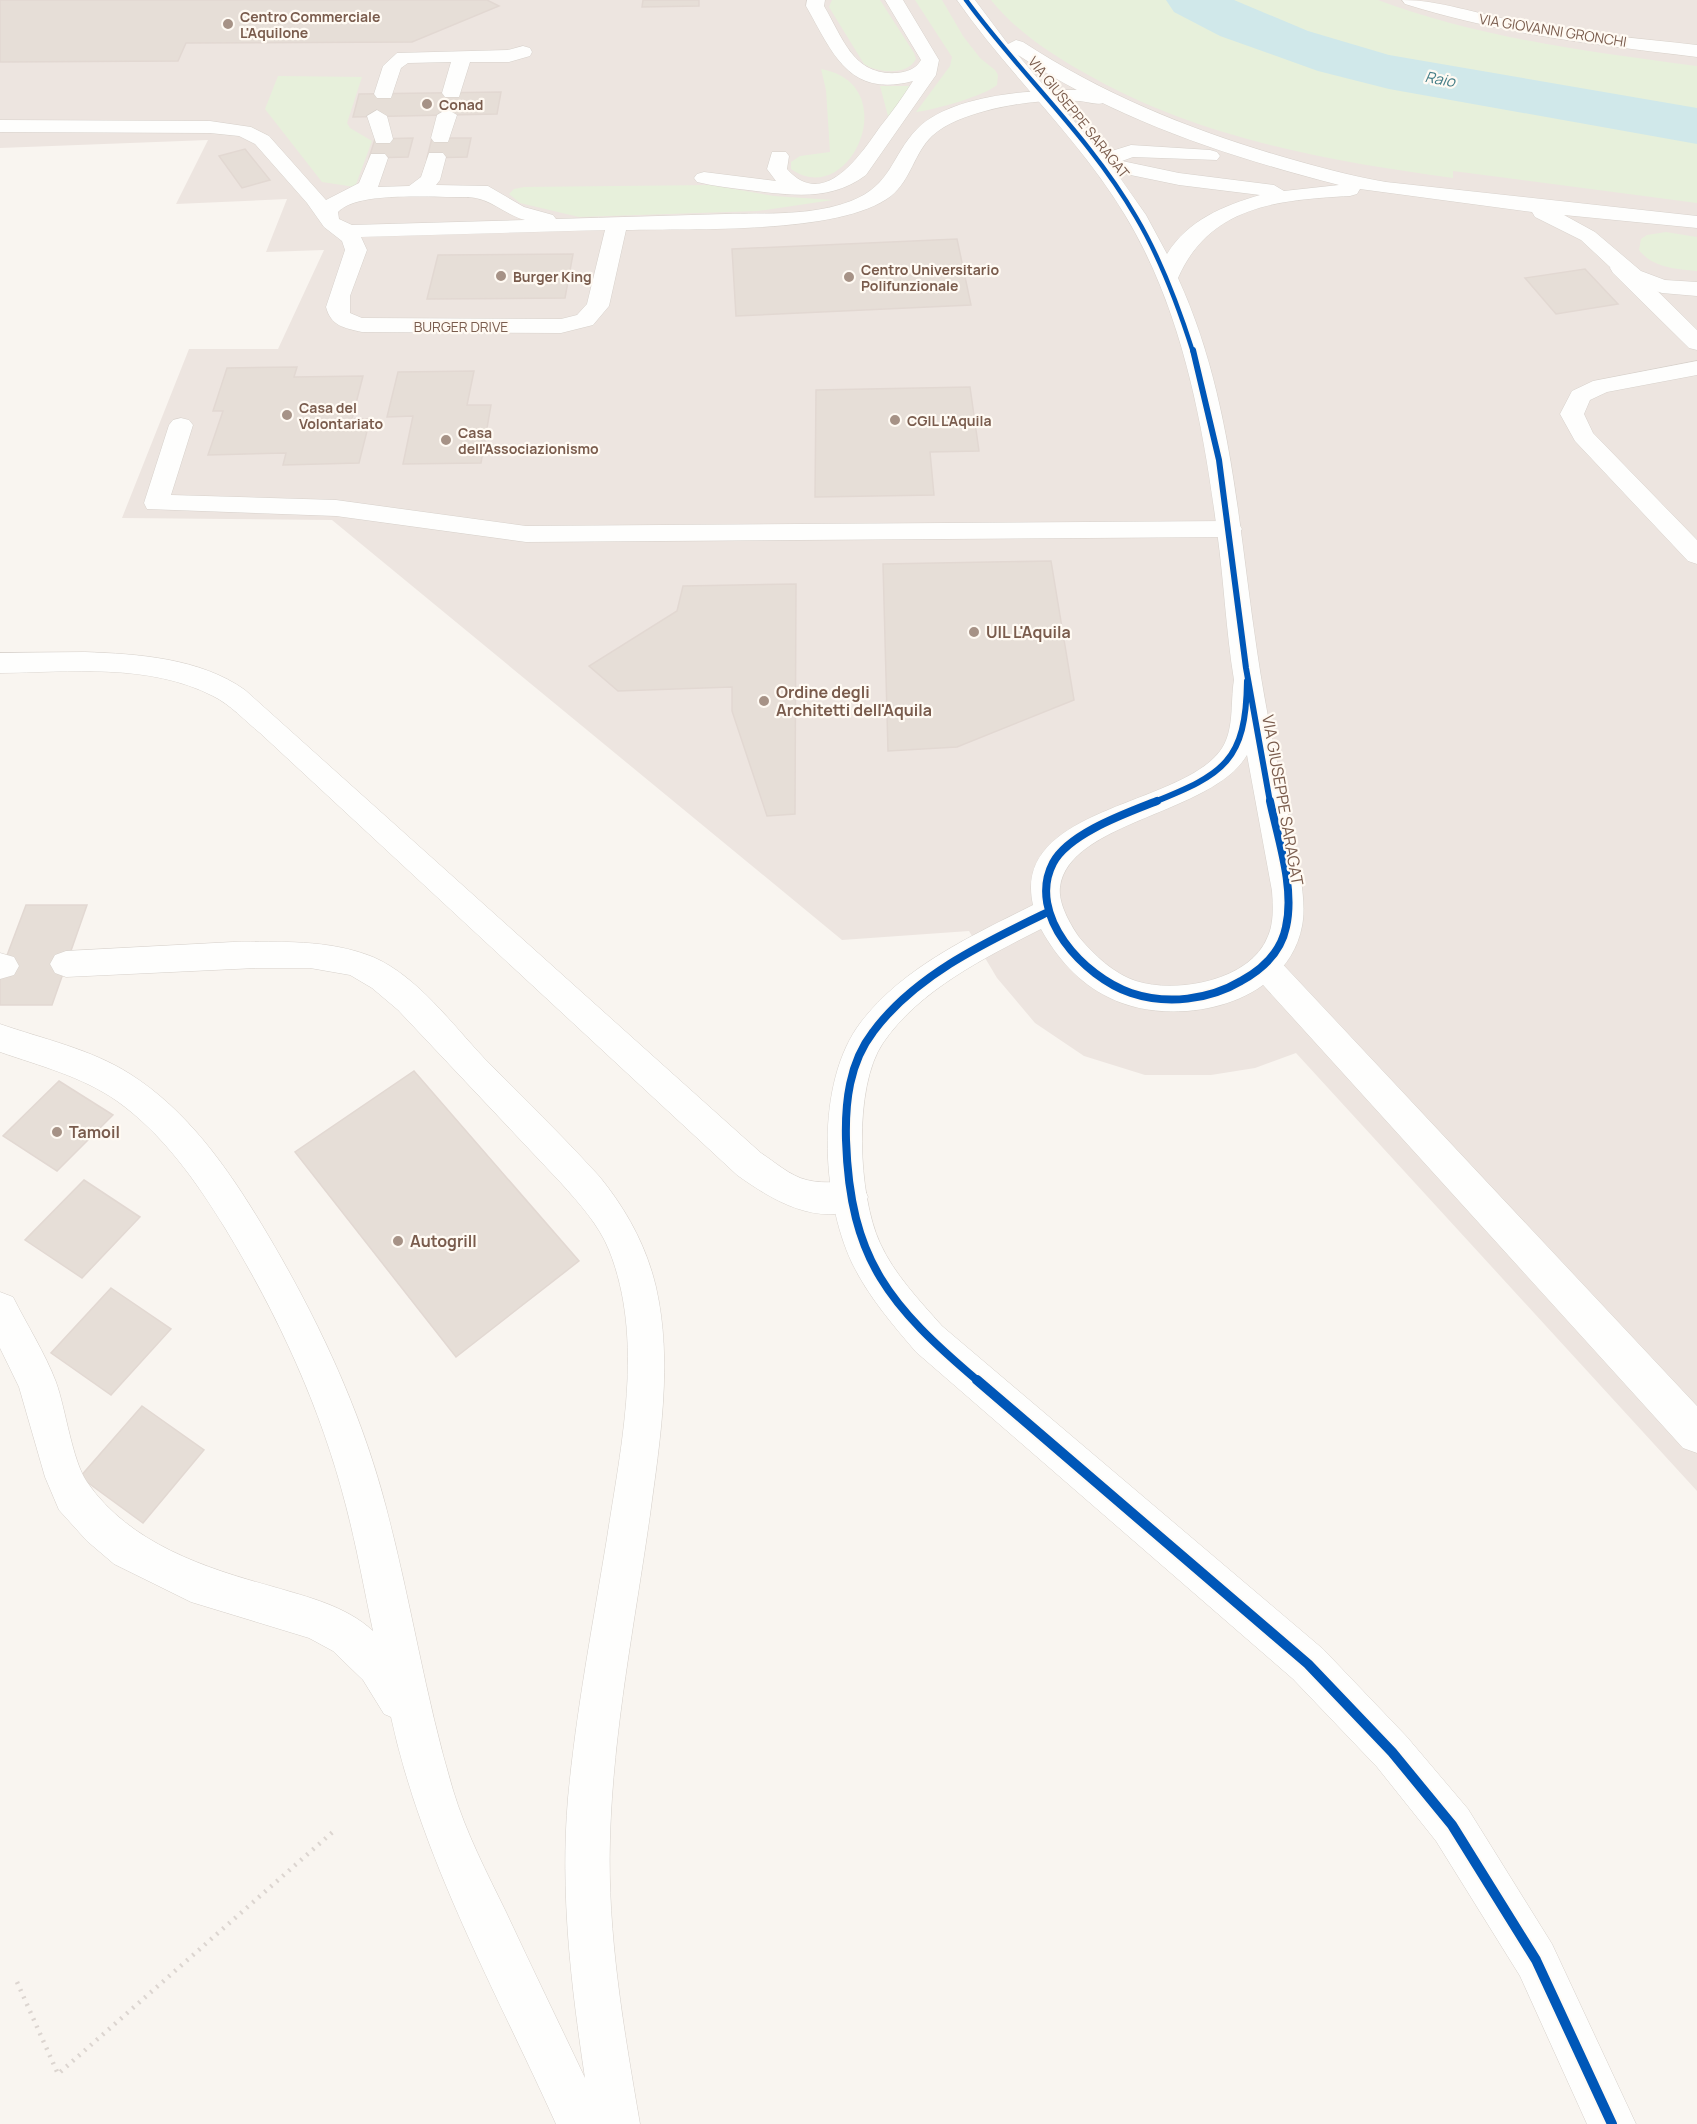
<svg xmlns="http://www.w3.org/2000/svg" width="1697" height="2124" viewBox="0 0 1697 2124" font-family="Manrope,sans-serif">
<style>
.industrial{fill:#ede5e0}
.green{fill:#e7f0db}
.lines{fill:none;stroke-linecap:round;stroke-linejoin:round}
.river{fill:#d0e8ea;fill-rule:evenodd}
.building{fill:#e6ded7;stroke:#e2d8d2;stroke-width:1.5}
.lane-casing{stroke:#d7d1cb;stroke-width:1}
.street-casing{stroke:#d7d1cb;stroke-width:1}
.secondary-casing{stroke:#d9d2cb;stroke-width:1}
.path{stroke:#dcd5d0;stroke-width:4.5;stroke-dasharray:2 6;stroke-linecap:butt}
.lane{fill:#fefefd;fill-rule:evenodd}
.street{fill:#fefefd;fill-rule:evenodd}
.secondary{fill:#fefefd;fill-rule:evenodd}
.cycleway-far3-casing{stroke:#fffaf3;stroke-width:7}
.cycleway-far2-casing{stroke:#fffaf3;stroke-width:9}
.cycleway-far1-casing{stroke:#fffaf3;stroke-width:11}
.cycleway-casing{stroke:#fffaf3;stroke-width:14}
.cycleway-far3{stroke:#0057b8;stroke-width:4.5}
.cycleway-far2{stroke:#0057b8;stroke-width:6}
.cycleway-far1{stroke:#0057b8;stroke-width:8}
.cycleway{stroke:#0057b8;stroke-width:10}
.poi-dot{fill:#a69286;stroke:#fffaf3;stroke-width:2}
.labels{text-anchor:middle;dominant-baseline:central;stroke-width:4.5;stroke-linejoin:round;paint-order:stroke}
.far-poi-label{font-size:14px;font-weight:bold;fill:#7a5c4d;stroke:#fffaf3;text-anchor:start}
.far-street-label{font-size:14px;fill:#7a5c4d;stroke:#fffaf3}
.far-water-label{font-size:15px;font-style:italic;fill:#437c86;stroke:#fffaf3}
.poi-label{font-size:16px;font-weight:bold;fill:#7a5c4d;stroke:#fffaf3;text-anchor:start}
.street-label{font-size:16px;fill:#7a5c4d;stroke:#fffaf3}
</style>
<rect width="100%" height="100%" fill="#f9f5f0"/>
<!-- industrial -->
<path class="industrial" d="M0,0h1697v1491l-401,-438 -41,15 -44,7h-66l-61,-19 -49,-33 -38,-45 -28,-47 -127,9 -510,-420 -210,-2 67,-169h89l46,-99 -58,2 21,-53 -111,5 32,-64 -208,8z"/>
<!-- green -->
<path class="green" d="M832,0h48l34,53 2,6c-9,17 -38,14 -52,5l-35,-57z
M915,0h27l21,36 17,22 15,12 3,5 -1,10c-13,11 -63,25 -81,27l34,-46 2,-9z
M991,0h387c102,38 212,52 319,66v137l-244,-32v7c-129,-18 -256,-40 -370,-106 -34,-19 -67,-41 -92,-72z
M821,69c85,15 29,142 -30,100v-7l9,-6 30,-4 -4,-62z
M278,76l84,1 -15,46 3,5 22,13 -17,46 -33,-5 -57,-73z
M880,86h33l-20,30h-5z
M711,185l63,11 59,4 -75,11 -179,6 -59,-14 -11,-9 5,-5 10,-2z
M1666,232l31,5v34c-21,-2 -44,-3 -58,-21l2,-11 6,-4z"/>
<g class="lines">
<!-- river -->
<path class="river" d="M1166,0h68l74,31 81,24 308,53v36l-308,-55 -71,-18 -98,-35 -46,-24z"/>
</g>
<!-- building -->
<path class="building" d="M0,0h487l12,6 -87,36 -226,1 -8,18 -178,1z
M643,0h56v6l-57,1z
M501,92l-4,22 -144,3 6,-23z
M413,138l-5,19 -39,1 6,-19z
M432,138h39l-4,19 -40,1z
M245,149l25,31 -28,8 -23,-32z
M957,239l14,66 -235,11 -4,-67z
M573,254l-8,44 -138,1 11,-44z
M1585,269l33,35 -62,10 -31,-36z
M297,367l-3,10 69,-1 -11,43h18l-11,44 -76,2 3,-12 -78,2 15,-44h-10l14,-43z
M474,371l-7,34h24l-10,58 -78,1 10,-48 -26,1 11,-45z
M970,387l9,64 -49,1 4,43 -119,2 1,-107z
M1051,561l23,139 -117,47 -69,4 -5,-187z
M796,584l-1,230 -28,2 -35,-105v-24l-114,4 -29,-25 88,-55 6,-25z
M26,905h61l-35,100h-52v-31z
M414,1071l165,190 -123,96 -161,-205z
M59,1081l54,34 -56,56 -54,-35z
M84,1180l56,37 -58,61 -57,-38z
M111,1288l60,41 -60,66 -60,-42z
M142,1406l62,44 -61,73 -63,-46z"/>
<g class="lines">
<!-- lane casing -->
<g class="lane-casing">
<path id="lane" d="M807,0h18l-1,6c19,32 29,70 73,67 10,-1 19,-4 24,-13l-36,-60h18l36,60 -3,15 -70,100c-36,27 -76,20 -118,15 -17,-2 -34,-4 -51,-8l-3,-4 3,-4 7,-2 72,9 -9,-12 5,-17h14l3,4 -2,13c37,42 74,-15 93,-42 12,-15 23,-30 33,-46 -65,17 -80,-28 -107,-75z
M523,46l7,2 2,4 -2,4 -21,6h-39l-11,35h-14l-3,-4 9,-31 -43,1 -7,5 -10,30h-14l-3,-4 9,-28 14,-13 111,-3z
M1082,90l25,4 3,4c-7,10 -20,4 -30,3 -31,-2 -65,2 -95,10 -18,5 -39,12 -53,25 -18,17 -21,44 -41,60 -51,39 -199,32 -265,34l-17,76 -16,19 -32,8 -199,-1c-18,-4 -31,-6 -36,-25l19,-57 -3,-9 -18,-14 -17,-24 -52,-59 -16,-8 -29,-3 -210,-1v-12l210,1 41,6 18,9 57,64 33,-17 12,-29h14l3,4 -10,29 31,-1 12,-9 8,-24h14l3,4 -6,23 -4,5 52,1 36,21 29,8 3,4c57,-2 113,-3 169,-5 41,-1 87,2 126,-13 41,-16 40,-45 66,-72 34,-35 120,-40 165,-39zM468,197c23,1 35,17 57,23l-173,5 -13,-6 -1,-7c20,-22 100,-14 130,-15zM605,230l-18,74 -10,11 -16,4 -199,-1 -12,-5v-17l17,-46 -6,-13z
M447,109l10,6 -9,27h-14l-3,-4 6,-23z
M377,110l10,6 6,23 -3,4h-14l-9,-27z
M1621,262l8,1 68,67v20l-8,-2 -76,-75 -3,-5 3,-5z
M1697,361v14l-90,17 -17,8 -6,14 9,19 104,107v24l-9,-3 -113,-120 -15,-27 12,-23 21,-10z
M181,418l8,2 4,5 -22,70 165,5 190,26 703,-5 9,2 4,6 -4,6 -9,2 -703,5 -190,-26 -189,-7 -3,-6 25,-78 4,-5z
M85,652c53,2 115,6 160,38l516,463c14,9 29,23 46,27 19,5 38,-1 56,6l5,11 -5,11c-47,18 -88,-6 -126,-33l-477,-442c-15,-12 -29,-28 -47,-37 -64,-33 -143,-24 -213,-23v-20z
M233,942c47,0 95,-3 140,15 44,19 79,67 111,101 38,39 78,77 115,118 27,33 47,69 57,111 17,75 4,153 -6,228 -15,107 -37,215 -40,324 -3,95 14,191 30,285h-84c-60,-133 -134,-264 -165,-407l-7,-3 -21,-34 -30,-29 -24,-13 -118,-36 -77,-38 -27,-23 -28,-31 -14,-33 -26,-90 -19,-39v-56l13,5c14,28 32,56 43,85 10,28 16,78 31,100 43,62 118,86 187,105 34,10 72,19 99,44 -9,-42 -16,-83 -27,-125 -25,-98 -68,-191 -121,-278 -29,-47 -62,-94 -108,-127 -36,-25 -77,-35 -117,-49v-28c43,15 91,25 130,50 57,36 97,93 132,151 53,88 98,182 124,282 25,94 39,190 67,283 13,43 34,83 53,122 26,56 53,111 79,166 -14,-93 -25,-186 -17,-280 8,-87 25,-174 39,-260 14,-92 38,-198 2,-288 -10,-25 -30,-47 -48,-67l-163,-173 -26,-22 -22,-13 -40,-7h-53l-191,9 -11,-4 -5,-9 5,-9 11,-4z
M0,953l14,4 5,9 -5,9 -14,4z
M1265,953l11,4 421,449v47l-14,-5 -429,-473 -5,-9 5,-9z"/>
</g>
<!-- street casing -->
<g class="street-casing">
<path id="street" d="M957,0h18l33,44 8,-4 7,2c80,52 165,87 257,114 35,10 70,20 106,26l311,34v12l-133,-13 31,17 46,39 24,9 32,2v14l-35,-3 -37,-12 -44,-41 -46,-23 -3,-5 -172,-23 -3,5 -7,2c-71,4 -140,9 -172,82 54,118 60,247 79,373 11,77 30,153 44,229 2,15 4,31 1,46 -15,81 -130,104 -194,71 -29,-14 -51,-39 -67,-68 -55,28 -122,61 -158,114 -30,44 -25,152 -3,200 14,31 40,58 62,83l381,323 84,88 61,72 84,135 84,180h-49l-67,-148 -84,-135 -59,-74 -84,-88 -377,-327c-24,-28 -48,-56 -64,-89 -31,-66 -37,-181 9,-241 42,-55 112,-87 172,-117 -22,-98 145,-98 187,-154 15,-20 10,-48 14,-71 -8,-49 -10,-99 -17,-149 -14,-108 -35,-222 -92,-316 -47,-78 -116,-140 -168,-215zM1018,55c98,65 208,101 321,130l-55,6 -10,-6 -95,-12 -57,-12 11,-4 84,3 3,-4 -3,-4 -7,-2 -79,-5 -29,9zM1116,172l63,13 81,10c-37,11 -72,25 -93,59l-21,-39zM1247,755l25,136c1,15 2,31 -4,45 -17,45 -92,58 -132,45 -22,-7 -43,-27 -57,-44 -9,-13 -21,-34 -19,-50 9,-66 153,-73 187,-132z"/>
</g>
<!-- secondary casing -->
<g class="secondary-casing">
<path id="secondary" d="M1402,0c38,0 75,14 113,21 60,12 121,17 182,24v12c-99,-12 -197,-23 -292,-53z"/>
</g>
<!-- path -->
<path class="path" d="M17,1982l41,92 277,-244"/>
<!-- lane -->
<use href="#lane" class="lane"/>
<!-- street -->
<use href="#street" class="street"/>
<!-- secondary -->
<use href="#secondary" class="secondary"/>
<!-- cycleway-far3 casing -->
<g class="cycleway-far3-casing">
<path id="cycleway-far3" d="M966,0c54,74 124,137 170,217 25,42 42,88 57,135"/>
</g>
<!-- cycleway-far2 casing -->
<g class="cycleway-far2-casing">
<path id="cycleway-far2" d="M1193,350l26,110 27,208 24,134
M1154,802c70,-28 92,-41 93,-121"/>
</g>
<!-- cycleway-far1 casing -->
<g class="cycleway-far1-casing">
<path id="cycleway-far1" d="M1157,801c-30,12 -88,32 -104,62 -27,52 31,114 78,130 36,12 78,7 110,-12 22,-12 40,-29 45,-54 9,-39 -8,-88 -16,-126
M978,1381c-88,-75 -128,-120 -132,-241 -1,-37 3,-77 27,-108 42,-57 113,-90 175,-120"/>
</g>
<!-- cycleway casing -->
<g class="cycleway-casing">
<path id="cycleway" d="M977,1380l331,284 84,88 60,73 84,135 76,164"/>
</g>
<!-- cycleway-far3 -->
<use href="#cycleway-far3" class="cycleway-far3"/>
<!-- cycleway-far2 -->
<use href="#cycleway-far2" class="cycleway-far2"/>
<!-- cycleway-far1 -->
<use href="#cycleway-far1" class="cycleway-far1"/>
<!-- cycleway -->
<use href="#cycleway" class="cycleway"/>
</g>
<!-- markers -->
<g class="poi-dot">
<circle cx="228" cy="24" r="6"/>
<circle cx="427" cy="104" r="6"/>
<circle cx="501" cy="276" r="6"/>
<circle cx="849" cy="277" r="6"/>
<circle cx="287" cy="415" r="6"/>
<circle cx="895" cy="420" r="6"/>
<circle cx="446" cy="440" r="6"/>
<circle cx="974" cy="632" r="6"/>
<circle cx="764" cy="701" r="6"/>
<circle cx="57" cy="1132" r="6"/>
<circle cx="398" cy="1241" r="6"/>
</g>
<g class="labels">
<!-- far-poi labels -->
<g class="far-poi-label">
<text x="240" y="16">Centro Commerciale<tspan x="240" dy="16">L'Aquilone</tspan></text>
<text x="439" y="104">Conad</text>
<text x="861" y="269">Centro Universitario<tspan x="861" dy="16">Polifunzionale</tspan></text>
<text x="513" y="276">Burger King</text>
<text x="299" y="407">Casa del<tspan x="299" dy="16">Volontariato</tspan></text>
<text x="907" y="420">CGIL L'Aquila</text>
<text x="458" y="432">Casa<tspan x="458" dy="16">dell'Associazionismo</tspan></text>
</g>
<!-- far-street labels -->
<g class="far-street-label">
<text transform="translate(1553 30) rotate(9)">VIA GIOVANNI GRONCHI</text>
<text transform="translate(1079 117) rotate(51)">VIA GIUSEPPE SARAGAT</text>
<text x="461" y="326">BURGER DRIVE</text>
</g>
<!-- far-water labels -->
<g class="far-water-label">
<text transform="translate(1440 79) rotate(10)">Raio</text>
</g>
<!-- poi labels -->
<g class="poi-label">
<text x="986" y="632">UIL L'Aquila</text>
<text x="776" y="692">Ordine degli<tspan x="776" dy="18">Architetti dell'Aquila</tspan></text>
<text x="69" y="1132">Tamoil</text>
<text x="410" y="1241">Autogrill</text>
</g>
<!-- street labels -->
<g class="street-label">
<text transform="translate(1283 800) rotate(80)">VIA GIUSEPPE SARAGAT</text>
</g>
</g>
</svg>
